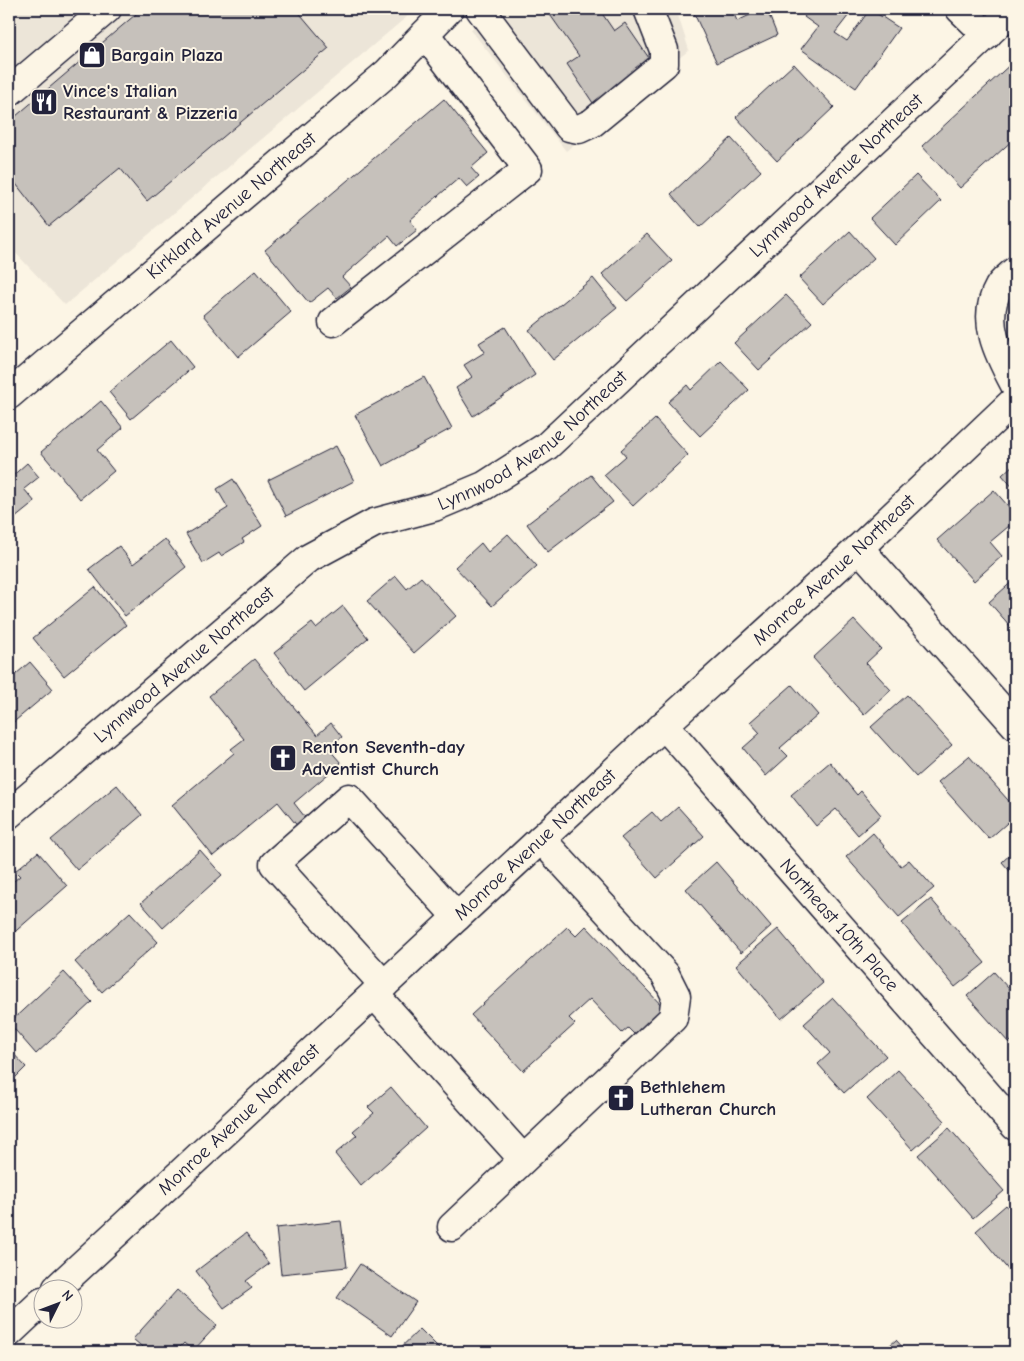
<svg xmlns="http://www.w3.org/2000/svg" width="1024" height="1361" viewBox="0 0 1024 1361" font-family="'Comic Neue',sans-serif">
<style>
.built{fill:#ece5d8}
.building{fill:#c6c1bb;stroke:#22223b}
.lines{fill:none;stroke-linecap:round;stroke-linejoin:round}
.minor-casing{stroke:#22223b;stroke-width:31}
.minor{stroke:#fcf5e5;stroke-width:28}
.labels{text-anchor:middle;dominant-baseline:central;stroke-width:4;stroke-linejoin:round;paint-order:stroke}
.poi-label{font-size:19px;font-weight:bold;fill:#22223b;stroke:#fcf5e5;text-anchor:start}
.street-label{font-size:19px;fill:#22223b;stroke:#fcf5e5}
</style>
<rect width="100%" height="100%" fill="#fcf5e5"/>
<filter id="ink" filterUnits="userSpaceOnUse"><feTurbulence type="fractalNoise" baseFrequency=".02" numOctaves="2"/><feDisplacementMap in="SourceGraphic" scale="10" xChannelSelector="R" yChannelSelector="G"/><feConvolveMatrix kernelMatrix="1 2 1 2 8 2 1 2 1" color-interpolation-filters="sRGB"/></filter>
<g filter="url(#ink)">
<!-- built -->
<path class="built" d="M9,9h407l-351,296 -56,-59z
M488,9h188l13,41 -123,101 -95,-121z"/>
<!-- building -->
<path class="building" d="M142,9h154l33,39 -182,153 -27,-33 -71,58 -40,-51v-53z
M546,9h53l15,22 11,-8 26,38 -58,42 -26,-39 12,-8z
M692,9h40l5,12 13,-6 -3,-6h36l-14,6 8,20 -60,28z
M810,9l42,2 -17,22 12,8 23,-32 29,19 -43,60 -55,-39 17,-22 -14,-10z
M1015,60v78l-55,50 -38,-42z
M794,64l40,43 -57,54 -41,-44z
M444,99l44,54 -17,15 8,9 -12,10 -8,-9 -49,42 7,10 -20,16 -8,-10 -47,41 9,10 -14,11 -9,-10 -19,15 -44,-53z
M731,138l30,33 -61,56 -29,-33z
M916,175l25,26 -46,44 -25,-27z
M850,231l24,27 -51,46 -24,-26z
M647,234l25,27 -45,40 -25,-27z
M256,270l35,42 -53,45 -35,-42z
M593,278l24,30 -64,52 -24,-30z
M786,295l26,27 -53,48 -25,-27z
M505,327l30,48 -62,41 -17,-28 16,-11 -8,-12 21,-13 -6,-9z
M171,340l22,27 -62,52 -22,-27z
M721,361l28,29 -49,46 -32,-34 19,-17 4,5z
M424,377l28,51 -69,38 -28,-51z
M101,401l22,27 -26,22 17,21 -34,28 -39,-47z
M655,419l33,36 -55,51 -29,-31 22,-19 -5,-6z
M336,446l18,35 -68,35 -18,-36z
M27,463l12,14 -15,12 11,13 -26,21v-44z
M1015,463v27l-13,-15z
M591,475l22,27 -65,50 -21,-28z
M233,479l29,47 -20,13 2,3 -23,14 -2,-3 -16,10 -17,-29 42,-26 -11,-19z
M994,490l21,24v7l-25,21 12,14 -28,25 -37,-41z
M508,534l29,32 -45,40 -37,-39 26,-24 7,9z
M165,539l21,28 -61,49 -36,-47 30,-23 14,18z
M396,576l11,13 14,-12 35,39 -42,37 -47,-52z
M1015,579v44l-4,4 -22,-25z
M95,587l31,38 -62,51 -31,-38z
M343,606l25,32 -64,53 -30,-38 38,-30 4,5z
M854,620l27,29 -15,14 25,27 -27,25 -51,-57z
M254,659l63,76 14,-12 11,14 -14,11 13,15 -47,40 14,18 -9,7 -21,-26 -65,54 -41,-51 62,-52 -3,-4 13,-10 -35,-43z
M30,662l23,27 -44,37v-46z
M792,685l26,30 -38,33 8,8 -22,20 -23,-28 17,-15 -10,-11z
M907,695l45,50 -36,32 -45,-50z
M969,756l46,52v8l-26,23 -51,-57z
M830,762l27,33 4,-4 20,24 -23,20 -22,-26 -20,17 -25,-31z
M117,785l25,30 -65,55 -26,-30z
M678,807l26,29 -47,42 -36,-40 31,-26 9,10z
M873,833l28,33 8,-6 25,28 -35,29 -53,-60z
M200,850l22,25 -59,53 -22,-25z
M1015,850v27l-13,-15z
M38,852l29,34 -58,51v-52l11,-9 -5,-5z
M716,862l55,64 -30,27 -55,-64z
M931,899l54,64 -30,24 -53,-64z
M130,912l28,30 -56,50 -27,-30z
M586,926l79,83 -29,27 -8,-8 -6,5 -32,-34 -21,19 6,6 -52,47 -52,-56 96,-88 9,9z
M778,929l45,54 -42,36 -45,-54z
M64,972l28,30 -56,52 -27,-31z
M994,972l21,24v41l-6,6 -42,-47z
M833,998l53,58 -42,37 -26,-29 12,-11 -26,-29z
M9,1049l17,18 -17,17z
M898,1070l47,51 -32,29 -46,-51z
M391,1087l35,41 -65,58 -26,-32 22,-19 -4,-4 21,-18 -6,-6z
M949,1128l55,63 -31,27 -55,-63z
M1006,1205l9,11v62l-39,-47z
M341,1221l6,46 -66,7 -5,-46z
M246,1233l23,31 -23,17 6,7 -28,20 -28,-37z
M360,1264l56,38 -24,34 -55,-38z
M177,1290l40,35 -24,26 -9,-8 -9,9h-27l-15,-13z
M420,1329l23,23h-47z
M896,1340l11,12h-25z"/>
<g class="lines">
<!-- minor casing -->
<g class="minor-casing">
<g id="minor">
<path d="M480,9l89,118 10,2 13,-6 72,-59v-14l-16,-41"/>
<path d="M960,9l27,26"/>
<path d="M9,92l98,-83"/>
<path d="M1015,271c-5,5 -13,10 -16,16 -19,33 0,68 16,98"/>
<path d="M333,322l195,-153 -103,-135"/>
<path id="s1" d="M9,395l378,-322 62,-64"/>
<path d="M859,548l156,177"/>
<path id="s2" d="M664,725l351,401"/>
<path id="s3" d="M9,814l300,-256 65,-35 60,-16 50,-21 63,-40 467,-437"/>
<path d="M384,985l-110,-121 75,-66 108,119"/>
<path d="M374,994l149,165"/>
<path d="M452,1227l221,-209 3,-22 -11,-22 -124,-135"/>
<path id="s4" d="M57,1288l607,-563 195,-177 156,-148"/>
<path d="M9,1333l33,-31"/>
</g>
</g>
<!-- minor -->
<use href="#minor" class="minor"/>
</g>
</g>
<!-- icons -->
<defs>
<g id="shop-square" transform="scale(1.4375)"><rect x="-9" y="-9" width="18" height="18" rx="4" fill="#22223b" stroke="#fcf5e5"/><path d="M-5-2.5h2.3a2.7 3.5 0 0 1 5.4 0H5L5.5 6h-11ZM-1.5-2.5h3a1.5 2.3 0 0 0-3 0Z" fill="#fff"/></g>
<g id="restaurant-square" transform="scale(1.4375)"><rect x="-9" y="-9" width="18" height="18" rx="4" fill="#22223b" stroke="#fcf5e5"/><path d="M-5-6h1v4h1v-4h1v4h1v-4h1v5L-1.5 .5V6h-2V.5L-5-1ZM5-6V6H3V1.5H1.5Q1.5-4 5-6Z" fill="#fff"/></g>
<g id="church-square" transform="scale(1.4375)"><rect x="-9" y="-9" width="18" height="18" rx="4" fill="#22223b" stroke="#fcf5e5"/><path d="M-1.2-6h2.4v3.5h3.3v2.4h-3.3V6h-2.4V-.1h-3.3v-2.4h3.3Z" fill="#fff"/></g>
</defs>
<g fill-rule="evenodd">
<use href="#shop-square" x="92" y="55"/>
<use href="#restaurant-square" x="44" y="102"/>
<use href="#church-square" x="283" y="758"/>
<use href="#church-square" x="621" y="1098"/>
</g>
<g class="labels">
<!-- poi labels -->
<g class="poi-label">
<text x="111" y="55">Bargain Plaza</text>
<text x="63" y="91">Vince's Italian<tspan x="63" dy="22">Restaurant &amp; Pizzeria</tspan></text>
<text x="302" y="747">Renton Seventh-day<tspan x="302" dy="22">Adventist Church</tspan></text>
<text x="640" y="1087">Bethlehem<tspan x="640" dy="22">Lutheran Church</tspan></text>
</g>
<!-- street labels -->
<g class="street-label">
<text stroke="none"><textPath href="#s3" startOffset="1055">Lynnwood Avenue Northeast</textPath></text>
<text stroke="none"><textPath href="#s1" startOffset="292">Kirkland Avenue Northeast</textPath></text>
<text stroke="none"><textPath href="#s3" startOffset="650">Lynnwood Avenue Northeast</textPath></text>
<text stroke="none"><textPath href="#s4" startOffset="1058">Monroe Avenue Northeast</textPath></text>
<text stroke="none"><textPath href="#s3" startOffset="230">Lynnwood Avenue Northeast</textPath></text>
<text stroke="none"><textPath href="#s4" startOffset="652">Monroe Avenue Northeast</textPath></text>
<text stroke="none"><textPath href="#s2" startOffset="266">Northeast 10th Place</textPath></text>
<text stroke="none"><textPath href="#s4" startOffset="248">Monroe Avenue Northeast</textPath></text>
</g>
</g>
<!-- margin -->
<rect width="1024" height="1361" fill="none" stroke="#fcf5e5" stroke-width="30"/>
<rect x="15" y="15" width="994" height="1331" fill="none" stroke="#22223b" stroke-width="2" filter="url(#ink)"/>
<!-- north arrow -->
<g transform="translate(58 1304) rotate(48)"><circle r="24" fill="#fcf5e5" stroke="#a5a1a1"/>
<path d="M0-4L9 19L0 12L-9 19Z" fill="#22223b"/>
<text y="-8" font-size="14" font-weight="bold" text-anchor="middle" fill="#22223b">N</text>
</g>
</svg>
